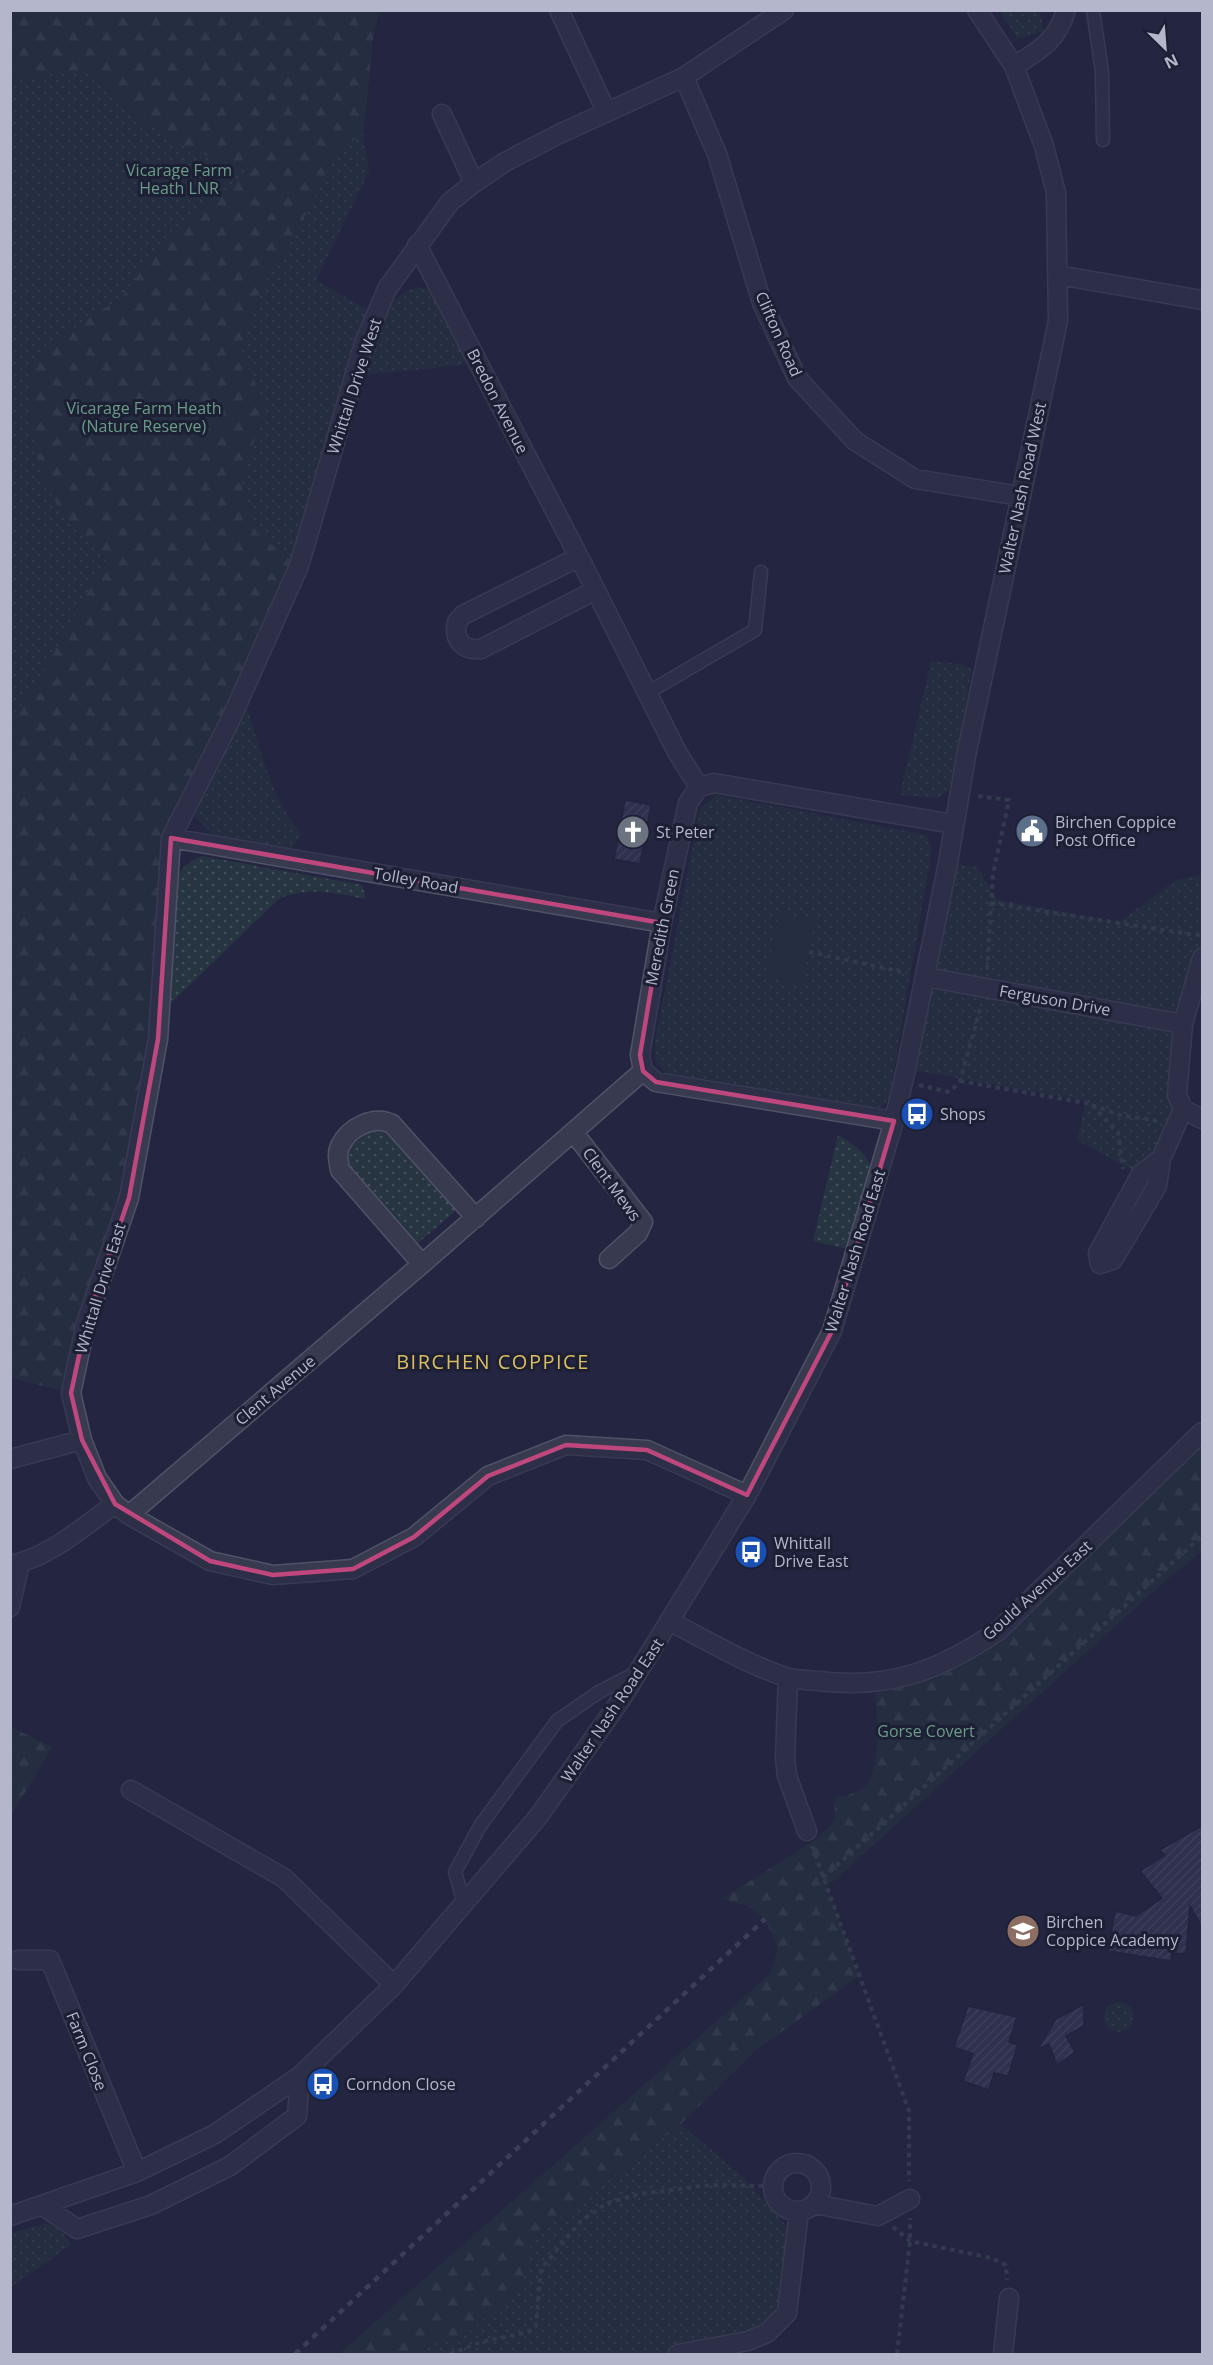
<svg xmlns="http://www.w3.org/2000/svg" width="1213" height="2365" viewBox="0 0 1213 2365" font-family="'Open Sans',sans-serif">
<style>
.green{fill:url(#green-dots)}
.forest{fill:url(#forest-firs)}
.pitch{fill:#263541}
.building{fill:url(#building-hatch);stroke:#1f2137;stroke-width:1.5}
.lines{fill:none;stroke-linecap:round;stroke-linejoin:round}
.service-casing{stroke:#505268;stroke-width:15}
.minor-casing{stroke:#505268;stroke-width:21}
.path{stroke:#44525e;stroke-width:4;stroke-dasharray:4.5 4.5;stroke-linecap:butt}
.service{stroke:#383a50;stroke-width:12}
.minor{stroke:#383a50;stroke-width:18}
.rail{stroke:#5a5c77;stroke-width:4.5;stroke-dasharray:6 6;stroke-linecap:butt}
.marked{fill:none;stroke:#be477d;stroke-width:4.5;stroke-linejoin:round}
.labels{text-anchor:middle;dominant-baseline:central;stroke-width:6;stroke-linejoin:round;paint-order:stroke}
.park-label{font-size:16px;fill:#6a9d87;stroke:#1d1f35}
.street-label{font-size:16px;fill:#b4b6cb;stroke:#1d1f35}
.poi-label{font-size:16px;fill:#b4b6cb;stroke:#1d1f35;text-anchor:start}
.quarter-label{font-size:20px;letter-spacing:1.5px;fill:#dabe60;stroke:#1d1f35}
</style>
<defs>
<pattern id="green-dots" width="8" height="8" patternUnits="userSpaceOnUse" patternTransform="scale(1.5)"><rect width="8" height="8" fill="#263541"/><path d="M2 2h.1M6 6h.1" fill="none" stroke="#43505b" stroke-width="1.8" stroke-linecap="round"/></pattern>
<pattern id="forest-firs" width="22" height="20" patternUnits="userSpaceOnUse" patternTransform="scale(1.5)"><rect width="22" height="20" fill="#263541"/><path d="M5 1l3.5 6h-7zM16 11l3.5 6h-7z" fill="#43505b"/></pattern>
<pattern id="building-hatch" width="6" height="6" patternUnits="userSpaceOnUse" patternTransform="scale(1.5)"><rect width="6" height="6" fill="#3d405f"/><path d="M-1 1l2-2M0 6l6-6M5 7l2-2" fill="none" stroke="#575975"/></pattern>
</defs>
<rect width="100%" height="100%" fill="#242641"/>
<!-- green -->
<path class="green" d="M11,11h369l-6,19 -11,104 6,38 -53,108 50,29 -16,77 -51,180 -110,211 -178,601z
M999,11h41l4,20 -26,8z
M418,287l12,2 42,75 -107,11c11,-33 15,-79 53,-88z
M931,661l29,3 12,5 -23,121 -11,8 -38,-3z
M245,702c15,43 25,97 57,132l-12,17 -74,-12 -21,-22 1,-14z
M717,795l210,40 5,14 -43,249 -6,9 -12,1 -201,-30 -15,-18v-18l45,-234z
M202,856l160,29 4,14c-32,-6 -55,-13 -86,-1l-109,105 4,-119c4,-16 12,-21 27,-28z
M948,863l29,4 20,32 121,24 56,-42 28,-7v84l-45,228 -57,78 41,-89 -64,-35 9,-39 -180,-32z
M379,1127l9,4 69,79 -39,33 -71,-79 1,-15 22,-19z
M838,1135c14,8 33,20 33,38 0,13 -19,60 -24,76l-34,-8z
M1104 2017a15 15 0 1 1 30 0a15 15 0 1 1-30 0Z
M681,2124l63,54 52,59 -6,49 -23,47 -89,21h-266l56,-21 53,-50 11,-44z
M48,2223l14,9 9,13 -60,42v-54z"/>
<!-- forest -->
<path class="forest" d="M11,11h369l-6,19 -11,104 -26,18 -44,87 -27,41 -26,69 25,56 -23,76 13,50 44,35 -128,272 -13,201 -29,159 -58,195 -60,-15v-657l28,-42 67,-119c-69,-62 -77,-105 -75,-195l43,-37 48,-31 47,-64 79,-61 -60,-24 -54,-32 -49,-47 -74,11z
M1202,1443v109l-30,23 -345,312 32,89 -104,75 -74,73 -149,115 -11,44 -53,50 -56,21h-73l432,-381 7,-26 -13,-28 -17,-13 -26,-7 96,-61 16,-17 1,-24 11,-1 21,-10c14,-30 10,-59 8,-92l41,-11 69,-34z
M11,1727l42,20 -42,68z"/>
<!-- pitch -->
<path class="pitch" d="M779,913l36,8 -13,63 -36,-7z"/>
<!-- building -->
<path class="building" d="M625,800l26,5 -11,59 -26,-5z
M1203,1825v104l-13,-23 -4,48 -14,-1 -1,8 -63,-10 7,-40 21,5 26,-18 -22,-27 25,-16 -6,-5z
M1084,2004v22l-18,10 9,16 -18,13 -8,-21 -11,5 18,-30z
M968,2006l49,11 -8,25 9,3 -10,31 -14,-3 -5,17 -26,-9 10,-27 -19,-7z"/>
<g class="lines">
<!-- service casing -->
<g class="service-casing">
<path id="service" d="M1093,10l9,62 1,68
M647,693l108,-63 6,-58
M464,1903l-9,-31 25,-46 77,-105 42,-29 37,-19"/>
</g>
<!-- minor casing -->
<g class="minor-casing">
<path id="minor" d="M559,10l47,101
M1014,66c25,-15 44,-26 52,-56
M684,77l33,77 45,149 35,75 58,63 60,38 106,17
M442,114l32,69
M417,245l162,312 98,195 22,35
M1058,275l144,25
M579,557l-116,58 -6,7c-4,18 6,29 24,27l115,-59
M171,838l491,85
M926,977l257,47
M1183,1109l19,10
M894,1121l-238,-39 -13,-11 -3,-16 22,-132 26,-120 11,-16 15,-4 239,41
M574,1133l69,89 -5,11 -29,26
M1161,1159l-20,15 -43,79 2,11 13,-4 44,-74 4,-27 22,-50 -6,-14 6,-71 19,-66
M422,1264l-82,-94c-1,-7 -4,-16 0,-24 9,-19 34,-31 52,-22l84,94
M10,1459l72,-19
M747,1495l-100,-45 -81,-5 -78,31 -74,61 -61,32 -80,6 -63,-14 -81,-46 -14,-11 -18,-26 -15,-38 -11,-47 15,-70 43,-125 29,-159 13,-201 58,-115 70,-157 65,-223 23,-54 63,-87 24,-19 31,-21 54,-28 125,-57 100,-67
M129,1515l293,-251 221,-193
M10,1565c39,-7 74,-39 105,-61
M10,1607l10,-44
M671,1622c37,19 75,42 115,55 10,3 22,3 32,4 72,9 122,-11 180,-50l204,-199
M788,1678l-3,80 2,18 20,55
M131,1790l153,88 110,107
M18,1960h32l87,212
M773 2187a24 24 0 1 1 48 0a24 24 0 1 1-48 0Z
M814,2204l64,12 32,-17
M43,2206l34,23 74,-24 79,-39 67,-50 3,-40
M10,2216l127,-44 78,-38 85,-58 94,-91 144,-168 82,-116 127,-206 85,-164 62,-210 12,-52 42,-206 18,-107 92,-435 -2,-128 -12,-47 -30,-80 -37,-56
M678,2354l70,-13 19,-8 20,-20 12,-102
M1003,2354l6,-56"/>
</g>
<!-- path -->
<path class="path" d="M978,796l31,4 -16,74 -6,98
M991,903l211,33
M809,952l98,21
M960,1081l131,23 27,29 5,36
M919,1085l31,7 10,-11 21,-75
M1092,1105l28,10 34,5 5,4
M812,1846l97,265v70
M823,1878l379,-342
M893,2227l17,14 81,17 15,7 1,15
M450,2354l31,-12 47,-10 8,-6 5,-57 39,-47 27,-19 33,-9 70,-9 63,1
M897,2354l13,-113v-23"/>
<!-- service -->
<use href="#service" class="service"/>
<!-- minor -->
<use href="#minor" class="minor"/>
<!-- rail -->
<path class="rail" d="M295,2354l470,-435"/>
</g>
<!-- marked area -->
<path d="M0 0H1213V2365H0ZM171,838l491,85 -22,132 3,16 13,11 238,39 -62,210 -85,164 -100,-45 -81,-5 -78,31 -74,61 -61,32 -80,6 -63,-14 -95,-57 -33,-64 -11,-47 15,-70 43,-125 29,-159z" fill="#242641" fill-opacity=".55" fill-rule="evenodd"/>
<path class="marked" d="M171,838l491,85 -22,132 3,16 13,11 238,39 -62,210 -85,164 -100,-45 -81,-5 -78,31 -74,61 -61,32 -80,6 -63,-14 -95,-57 -33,-64 -11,-47 15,-70 43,-125 29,-159z"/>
<!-- icons -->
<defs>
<g id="civic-disc" transform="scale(1.725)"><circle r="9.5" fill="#5c6f8a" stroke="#1d1f35"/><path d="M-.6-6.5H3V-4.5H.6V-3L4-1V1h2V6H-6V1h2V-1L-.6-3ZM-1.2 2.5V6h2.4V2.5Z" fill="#fff"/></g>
<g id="church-disc" transform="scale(1.725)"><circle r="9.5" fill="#6b7280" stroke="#1d1f35"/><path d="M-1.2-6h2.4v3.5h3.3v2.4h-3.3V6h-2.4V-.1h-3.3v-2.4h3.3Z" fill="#fff"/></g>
<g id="bus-disc" transform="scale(1.725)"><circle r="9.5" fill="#1a4fb4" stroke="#1d1f35"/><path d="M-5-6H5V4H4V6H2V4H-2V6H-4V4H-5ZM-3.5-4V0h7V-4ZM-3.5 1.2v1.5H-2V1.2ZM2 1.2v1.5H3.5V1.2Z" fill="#fff"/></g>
<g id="school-disc" transform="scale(1.725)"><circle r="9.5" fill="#8d6e63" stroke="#1d1f35"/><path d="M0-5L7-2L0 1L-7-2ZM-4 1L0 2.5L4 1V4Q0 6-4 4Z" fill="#fff"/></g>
</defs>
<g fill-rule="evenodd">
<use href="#civic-disc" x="1032" y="831"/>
<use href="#church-disc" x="633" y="832"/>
<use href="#bus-disc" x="917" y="1114"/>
<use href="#bus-disc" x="751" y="1552"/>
<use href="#school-disc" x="1023" y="1931"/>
<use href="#bus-disc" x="323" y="2084"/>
</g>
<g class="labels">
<!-- park labels -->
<g class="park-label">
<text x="179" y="170">Vicarage Farm<tspan x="179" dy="18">Heath LNR</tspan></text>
<text x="144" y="408">Vicarage Farm Heath<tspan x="144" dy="18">(Nature Reserve)</tspan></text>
<text x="926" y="1731">Gorse Covert</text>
</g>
<!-- street labels -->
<g class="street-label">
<text transform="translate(779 334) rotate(66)">Clifton Road</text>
<text transform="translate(354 386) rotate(-72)">Whittall Drive West</text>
<text transform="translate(498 401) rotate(63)">Bredon Avenue</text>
<text transform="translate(1022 488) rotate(-78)">Walter Nash Road West</text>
<text transform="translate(416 880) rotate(10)">Tolley Road</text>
<text transform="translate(662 927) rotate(-79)">Meredith Green</text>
<text transform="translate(1055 1000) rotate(10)">Ferguson Drive</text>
<text transform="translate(612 1184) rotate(54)">Clent Mews</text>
<text transform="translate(855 1251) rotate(-73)">Walter Nash Road East</text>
<text transform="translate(100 1288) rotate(-73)">Whittall Drive East</text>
<text transform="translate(275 1390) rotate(-40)">Clent Avenue</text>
<text transform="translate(1037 1590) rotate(-42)">Gould Avenue East</text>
<text transform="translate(612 1710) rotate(-56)">Walter Nash Road East</text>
<text transform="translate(87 2051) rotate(68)">Farm Close</text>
</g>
<!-- poi labels -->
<g class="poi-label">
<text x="1055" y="822">Birchen Coppice<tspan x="1055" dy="18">Post Office</tspan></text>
<text x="656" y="832">St Peter</text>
<text x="940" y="1114">Shops</text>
<text x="774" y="1543">Whittall<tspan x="774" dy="18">Drive East</tspan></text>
<text x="1046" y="1922">Birchen<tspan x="1046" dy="18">Coppice Academy</tspan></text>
<text x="346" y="2084">Corndon Close</text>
</g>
<!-- quarter labels -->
<g class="quarter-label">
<text x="493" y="1361">BIRCHEN COPPICE</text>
</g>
</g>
<!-- border -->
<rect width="1213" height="2365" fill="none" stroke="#b4b6cb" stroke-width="24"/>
<!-- north arrow -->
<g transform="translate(1165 48) rotate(155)" stroke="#1d1f35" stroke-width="4.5" paint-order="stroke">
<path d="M0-4.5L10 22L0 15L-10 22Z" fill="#b4b6cb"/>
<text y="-9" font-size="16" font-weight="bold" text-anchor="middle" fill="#b4b6cb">N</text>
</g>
</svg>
